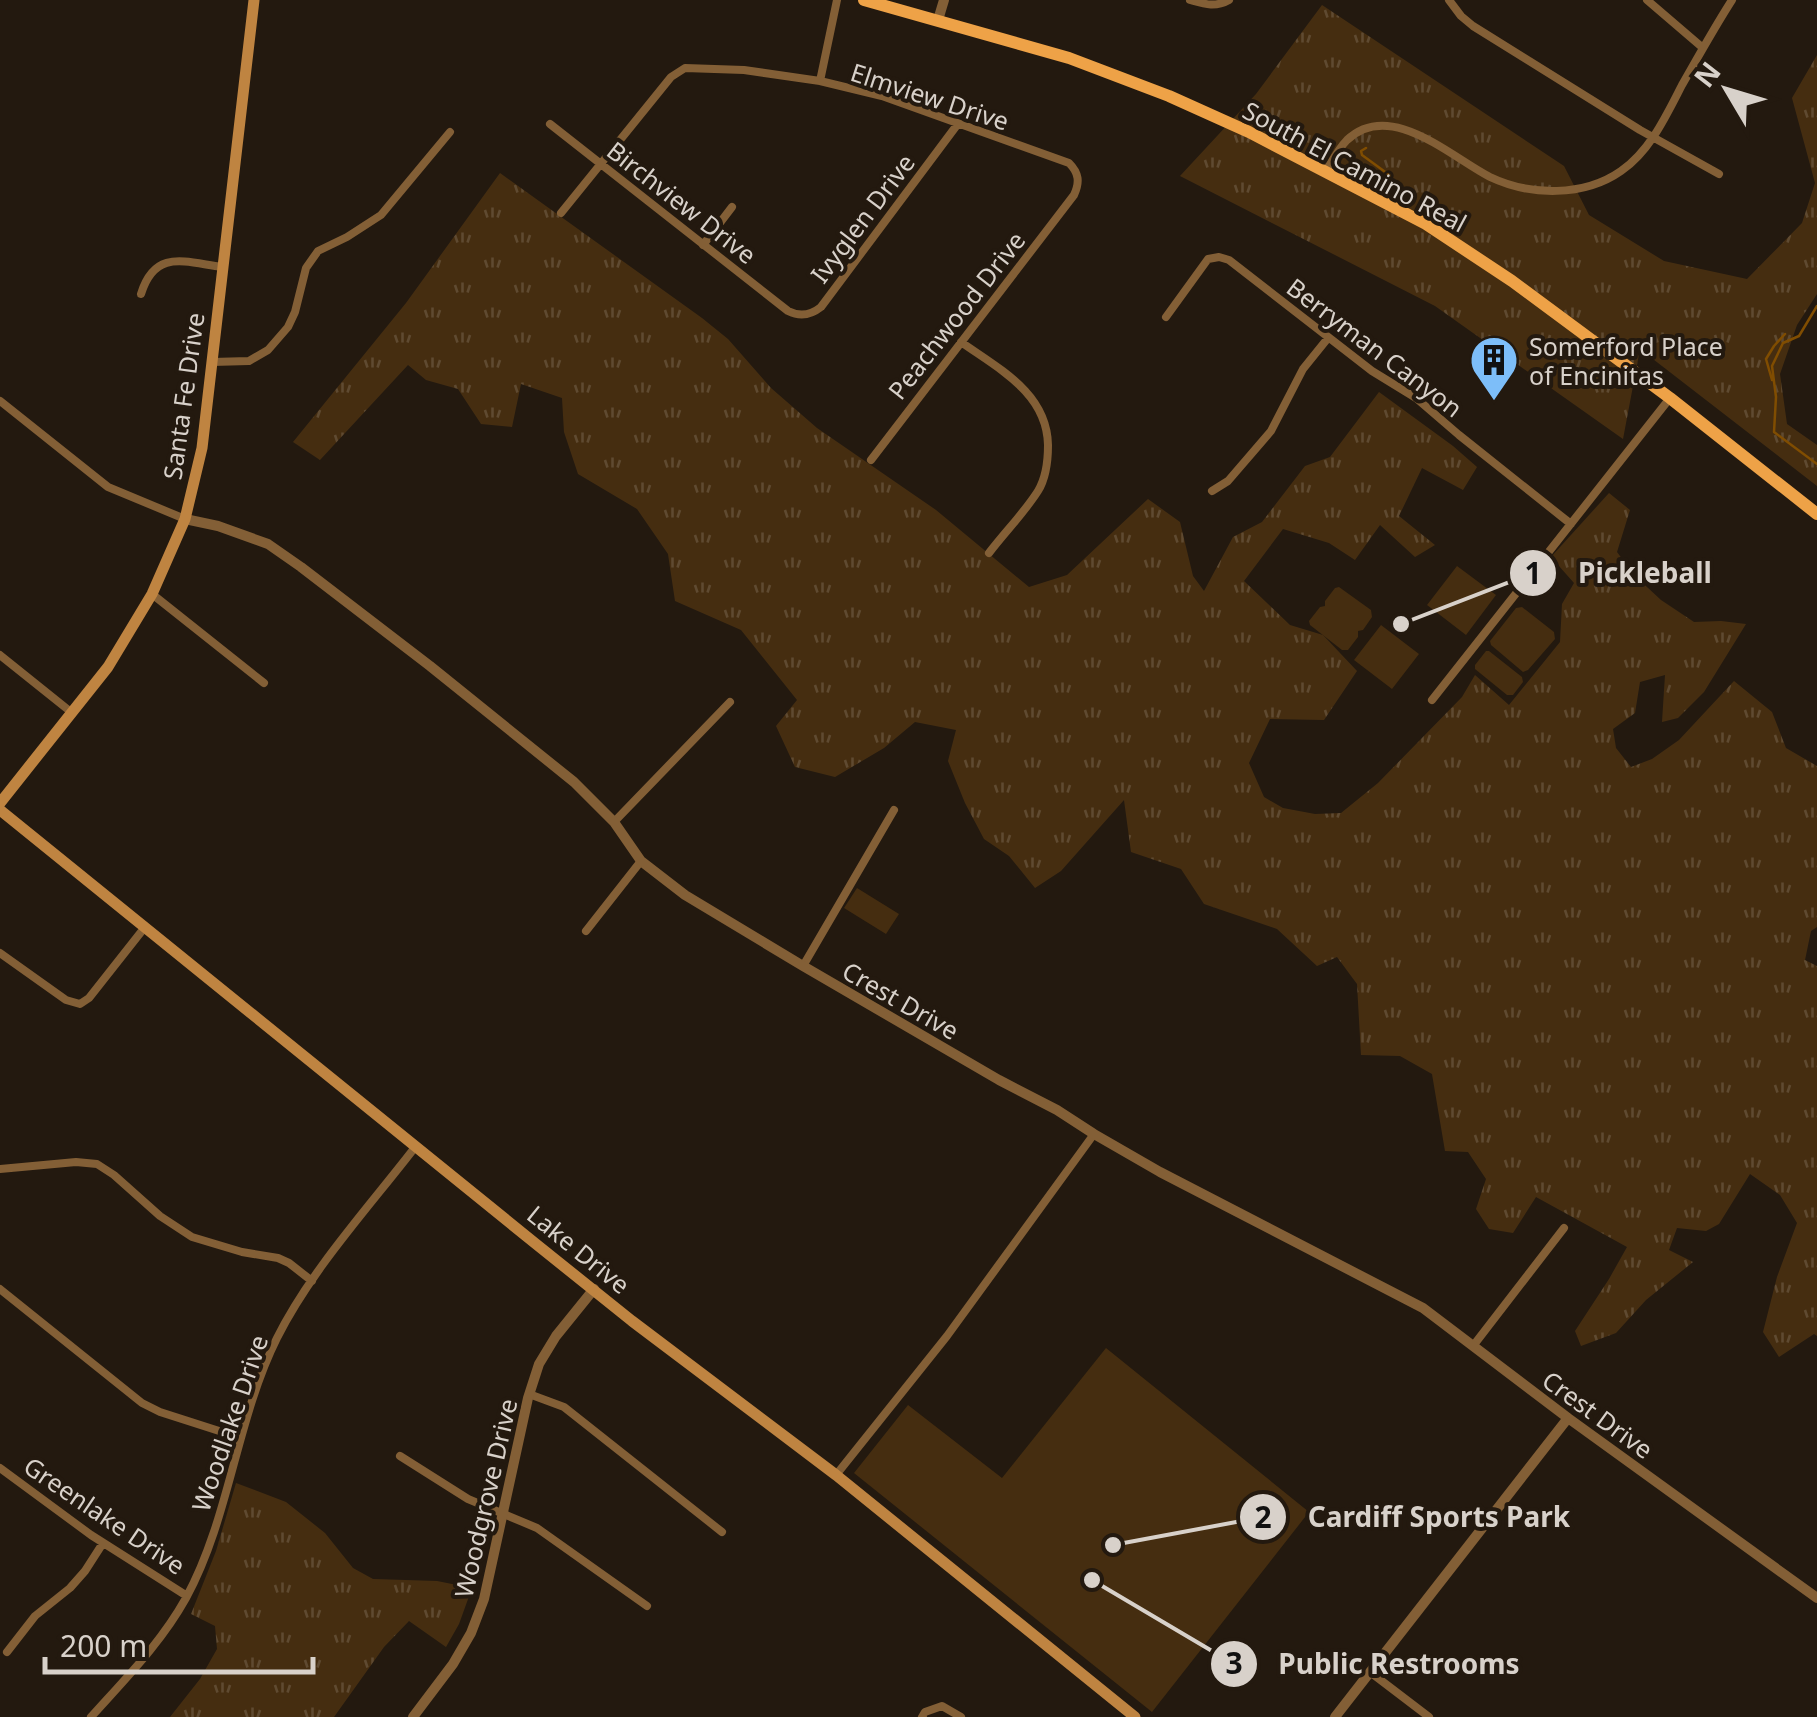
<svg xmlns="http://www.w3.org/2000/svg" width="1817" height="1717" viewBox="0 0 1817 1717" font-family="'Noto Sans',sans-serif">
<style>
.grass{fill:url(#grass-tufts)}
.pitch{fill:#452d10}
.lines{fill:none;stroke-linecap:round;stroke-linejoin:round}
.stream{stroke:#804d01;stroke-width:2.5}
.minor{stroke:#835f36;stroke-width:8}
.tertiary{stroke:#835f36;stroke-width:10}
.secondary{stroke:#bf8441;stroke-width:11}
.primary{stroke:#eea247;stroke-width:12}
.labels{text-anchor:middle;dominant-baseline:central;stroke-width:8;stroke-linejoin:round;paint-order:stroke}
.street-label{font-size:25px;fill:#d8d1ca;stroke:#23190f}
.poi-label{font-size:25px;fill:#d8d1ca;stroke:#23190f;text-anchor:start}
.leader{fill:none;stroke:#d8d1ca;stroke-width:4}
.callout-dot{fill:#d8d1ca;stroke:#23190f;stroke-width:4}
.mark-label{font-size:30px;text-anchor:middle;font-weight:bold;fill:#111}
.callout-label{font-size:28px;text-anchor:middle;font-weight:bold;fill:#d8d1ca;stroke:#23190f;stroke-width:8;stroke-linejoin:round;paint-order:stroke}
</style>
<defs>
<pattern id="grass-tufts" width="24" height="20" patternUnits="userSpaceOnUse" patternTransform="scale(2.5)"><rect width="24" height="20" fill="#452d10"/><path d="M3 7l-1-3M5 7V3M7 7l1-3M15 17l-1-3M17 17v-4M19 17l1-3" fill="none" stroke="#5f4a31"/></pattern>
</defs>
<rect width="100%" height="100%" fill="#23190f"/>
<!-- grass -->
<path class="grass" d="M1322,5l242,161 25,49 75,46 83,18 55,-56 13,-40 -23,-85 25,-43v239l-20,31 -17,49 7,50 30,21v41l-177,-137 -17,90 -188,-133 -255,-130 76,-82z
M500,173l202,145 26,21 43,49 46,40 119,82 93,77 38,-12 81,-76 32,23 13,54 11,15 29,-54 29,-15 43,-56 25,-9 49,-65 74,54 24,21 -14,23 -41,-22 -23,48 36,29 -20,12 -35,-32 -25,35 -26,-17 -46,-14 -39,52 46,44 33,10 34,36 -33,49 -54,-1 -21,44 15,34 19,11 32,6 26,-1 37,-30 84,-86 13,-22 34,30 51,-63 2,-38 12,-21 -23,-26 58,-64 21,17 -13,42 17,23 27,25 33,22 27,-1 25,3 -42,68 -26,26 -16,4 3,-47 -25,7 -5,31 -22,16 3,19 15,19 21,-8 27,-19 55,-59 38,31 14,36 31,18v161l-6,4 -6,29 12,6v370l-3,-2 -35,23 -16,-25 14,-55 20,-54 -17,-28 -30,-21 -31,50 -13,7 -29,-3 -8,22 24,12 -47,38 -30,33 -35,13 -6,-15 34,-52 18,-32 -91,-50 -23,36 -24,-4 -13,-20 10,-30 -18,-27 -23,-1 -13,-77 -32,-18 -39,-1 -4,-71 -20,-27 -20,9 -40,-37 -73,-25 -23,-35 -50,-17 -7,-52 -63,71 -26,17 -26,-32 -25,-17 -19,-36 -17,-42 8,-31 -41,-8 -31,26 -49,29 -40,-10 -19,-41 21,-26 -56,-70 -66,-29 -7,-47 -31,-45 -59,-35 -14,-42 -2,-34 -41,-14 -9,43 -31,-3 -23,-35 -32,-9 -18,-15 -88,95 -27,-18 113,-139z
M236,1483l50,19 39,31 28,35 20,11 64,2 35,7 -13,36 -13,23 -37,-26 -25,26 -50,70h-164l30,-38 17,-30 -2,-23 -24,-12 25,-63z"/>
<!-- pitch -->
<path class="pitch" d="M1457,566l39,29 -30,40 -39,-30z
M1339,587l32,23 1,7 -9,13 -5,1v6l-10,13h-6l-32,-25 -1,-4 11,-14 5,-1v-5l10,-13z
M1522,607l32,25 1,7 -27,31 -5,2 -32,-27 -1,-4 26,-33z
M1381,625l38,29 -27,35 -38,-29z
M1486,651h3l33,26 1,5 -10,13h-6l-32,-26v-4z
M857,888l42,26 -13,20 -42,-26z
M1106,1348l203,164 -157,200 -298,-239 54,-68 94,73z"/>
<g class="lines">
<!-- stream -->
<path class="stream" d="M1366,148l-5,3 1,4 26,19
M1817,306l-18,30 -16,7 -11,23 4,31 -2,35 43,32
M1772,380l-6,-21 8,-13 11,-12"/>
<!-- minor -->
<path class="minor" d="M1190,0c14,4 25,8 39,0
M1449,0l12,16 12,10 167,104 79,44
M1647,0l56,48
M820,81l17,-81
M550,124l238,187c12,6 23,4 33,-4l136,-182
M1326,171c6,-10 13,-23 21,-31 43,-41 104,17 143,37 40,19 94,20 131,-6 29,-20 45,-55 61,-86 16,-28 32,-57 50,-85
M561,213l110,-136 14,-9 59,2 76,11 62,15 187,67c10,10 11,19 5,32l-203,265
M703,245l29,-38
M141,294c14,-45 43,-32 81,-27
M1166,317l42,-58 11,-2 10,3 143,111 44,27 43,37 112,89
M961,342c38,27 86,51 87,103 0,16 -2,33 -10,46 -14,22 -33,41 -49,62
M212,362l37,-1 19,-11 20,-23 7,-15 11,-44 12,-17 29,-14 34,-22 69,-83
M0,401l108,86 77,32
M1212,491l16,-10 43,-50 32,-62 25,-31
M152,594l112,89
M0,655l71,57
M1432,700l238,-302
M614,822l116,-120
M586,931l55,-70
M0,953l66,47 14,4 9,-6 56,-71
M803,966l91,-156
M0,1169l76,-7 21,2 17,11 46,41 32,21 50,15 36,6 11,5 23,18
M0,1289l142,114 18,9 81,26
M1473,1346l91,-118
M529,1394l35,13 158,125
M400,1456l68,43 69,29 110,78
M0,1468l91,67 96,61
M836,1475l111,-139 147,-202
M7,1652l28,-36 35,-28 15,-17 18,-28
M1370,1672l59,45
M91,1717c34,-38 70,-74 95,-119 44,-81 50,-178 91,-260 34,-68 92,-131 139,-192
M922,1717l3,-5 17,-6 19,11"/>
<!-- tertiary -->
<path class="tertiary" d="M938,20l6,-20
M185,519l33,7 50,18 33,23 129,99 144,116 40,40 27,39 44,34 118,71 196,114 58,30 37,24 66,38 263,136 145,110 249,180
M413,1717l40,-53 18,-31 13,-34 44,-201 11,-34 17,-28 38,-47
M1335,1717l233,-299"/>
<!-- secondary -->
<path class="secondary" d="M0,803l108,-136 44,-73 33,-75 17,-71 52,-448
M0,810l536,434 96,77 204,154 299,242"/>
<!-- primary -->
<path class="primary" d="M864,0l205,58 100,38 80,36 177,92 86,57 158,117 147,116"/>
</g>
<!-- icons -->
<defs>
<g id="building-pin" transform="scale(2.5)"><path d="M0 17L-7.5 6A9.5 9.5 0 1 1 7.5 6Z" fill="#7dbef9" stroke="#23190f"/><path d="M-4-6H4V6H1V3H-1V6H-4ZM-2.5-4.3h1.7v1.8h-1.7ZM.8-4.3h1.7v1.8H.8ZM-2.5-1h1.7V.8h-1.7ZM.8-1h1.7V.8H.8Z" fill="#111"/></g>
</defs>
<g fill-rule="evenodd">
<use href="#building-pin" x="1494" y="360"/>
</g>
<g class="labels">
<!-- street labels -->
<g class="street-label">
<text transform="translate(930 96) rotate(18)">Elmview Drive</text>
<text transform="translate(1355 166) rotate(28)">South El Camino Real</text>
<text transform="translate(682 202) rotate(38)">Birchview Drive</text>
<text transform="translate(862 218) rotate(-53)">Ivyglen Drive</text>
<text transform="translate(956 315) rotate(-52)">Peachwood Drive</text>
<text transform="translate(1375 347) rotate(37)">Berryman Canyon</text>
<text transform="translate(183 396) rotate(-82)">Santa Fe Drive</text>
<text transform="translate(901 1000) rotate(30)">Crest Drive</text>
<text transform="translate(579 1249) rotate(39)">Lake Drive</text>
<text transform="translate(1598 1414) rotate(36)">Crest Drive</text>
<text transform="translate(229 1423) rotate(-71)">Woodlake Drive</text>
<text transform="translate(485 1498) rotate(-77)">Woodgrove Drive</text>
<text transform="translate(105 1515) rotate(34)">Greenlake Drive</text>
</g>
<!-- poi labels -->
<g class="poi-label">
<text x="1529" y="346">Somerford Place<tspan x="1529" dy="29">of Encinitas</tspan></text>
</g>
</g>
<!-- callouts -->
<path class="leader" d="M1401 624L1533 573M1113 1545L1263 1517M1092 1580L1234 1664"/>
<g class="callout-dot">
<circle cx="1401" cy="624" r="10"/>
<circle cx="1113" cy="1545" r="10"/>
<circle cx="1092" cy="1580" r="10"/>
<circle cx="1533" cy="573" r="25"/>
<circle cx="1263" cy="1517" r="25"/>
<circle cx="1234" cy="1664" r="25"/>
</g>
<g class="mark-label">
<text x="1533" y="584">1</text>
<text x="1263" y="1528">2</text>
<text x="1234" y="1674">3</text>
</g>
<g class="callout-label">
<text x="1645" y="583">Pickleball</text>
<text x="1439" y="1527">Cardiff Sports Park</text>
<text x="1399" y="1674">Public Restrooms</text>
</g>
<!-- north arrow -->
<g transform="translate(1727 90) rotate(308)" stroke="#23190f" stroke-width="8" paint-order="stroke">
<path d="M0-8L18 38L0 25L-18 38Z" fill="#d8d1ca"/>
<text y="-15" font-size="28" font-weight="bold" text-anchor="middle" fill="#d8d1ca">N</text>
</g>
<!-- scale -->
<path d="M45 1657v15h268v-15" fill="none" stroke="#d8d1ca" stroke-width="5"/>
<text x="60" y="1657" font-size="30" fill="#d8d1ca" stroke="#23190f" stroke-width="8" paint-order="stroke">200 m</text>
</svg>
